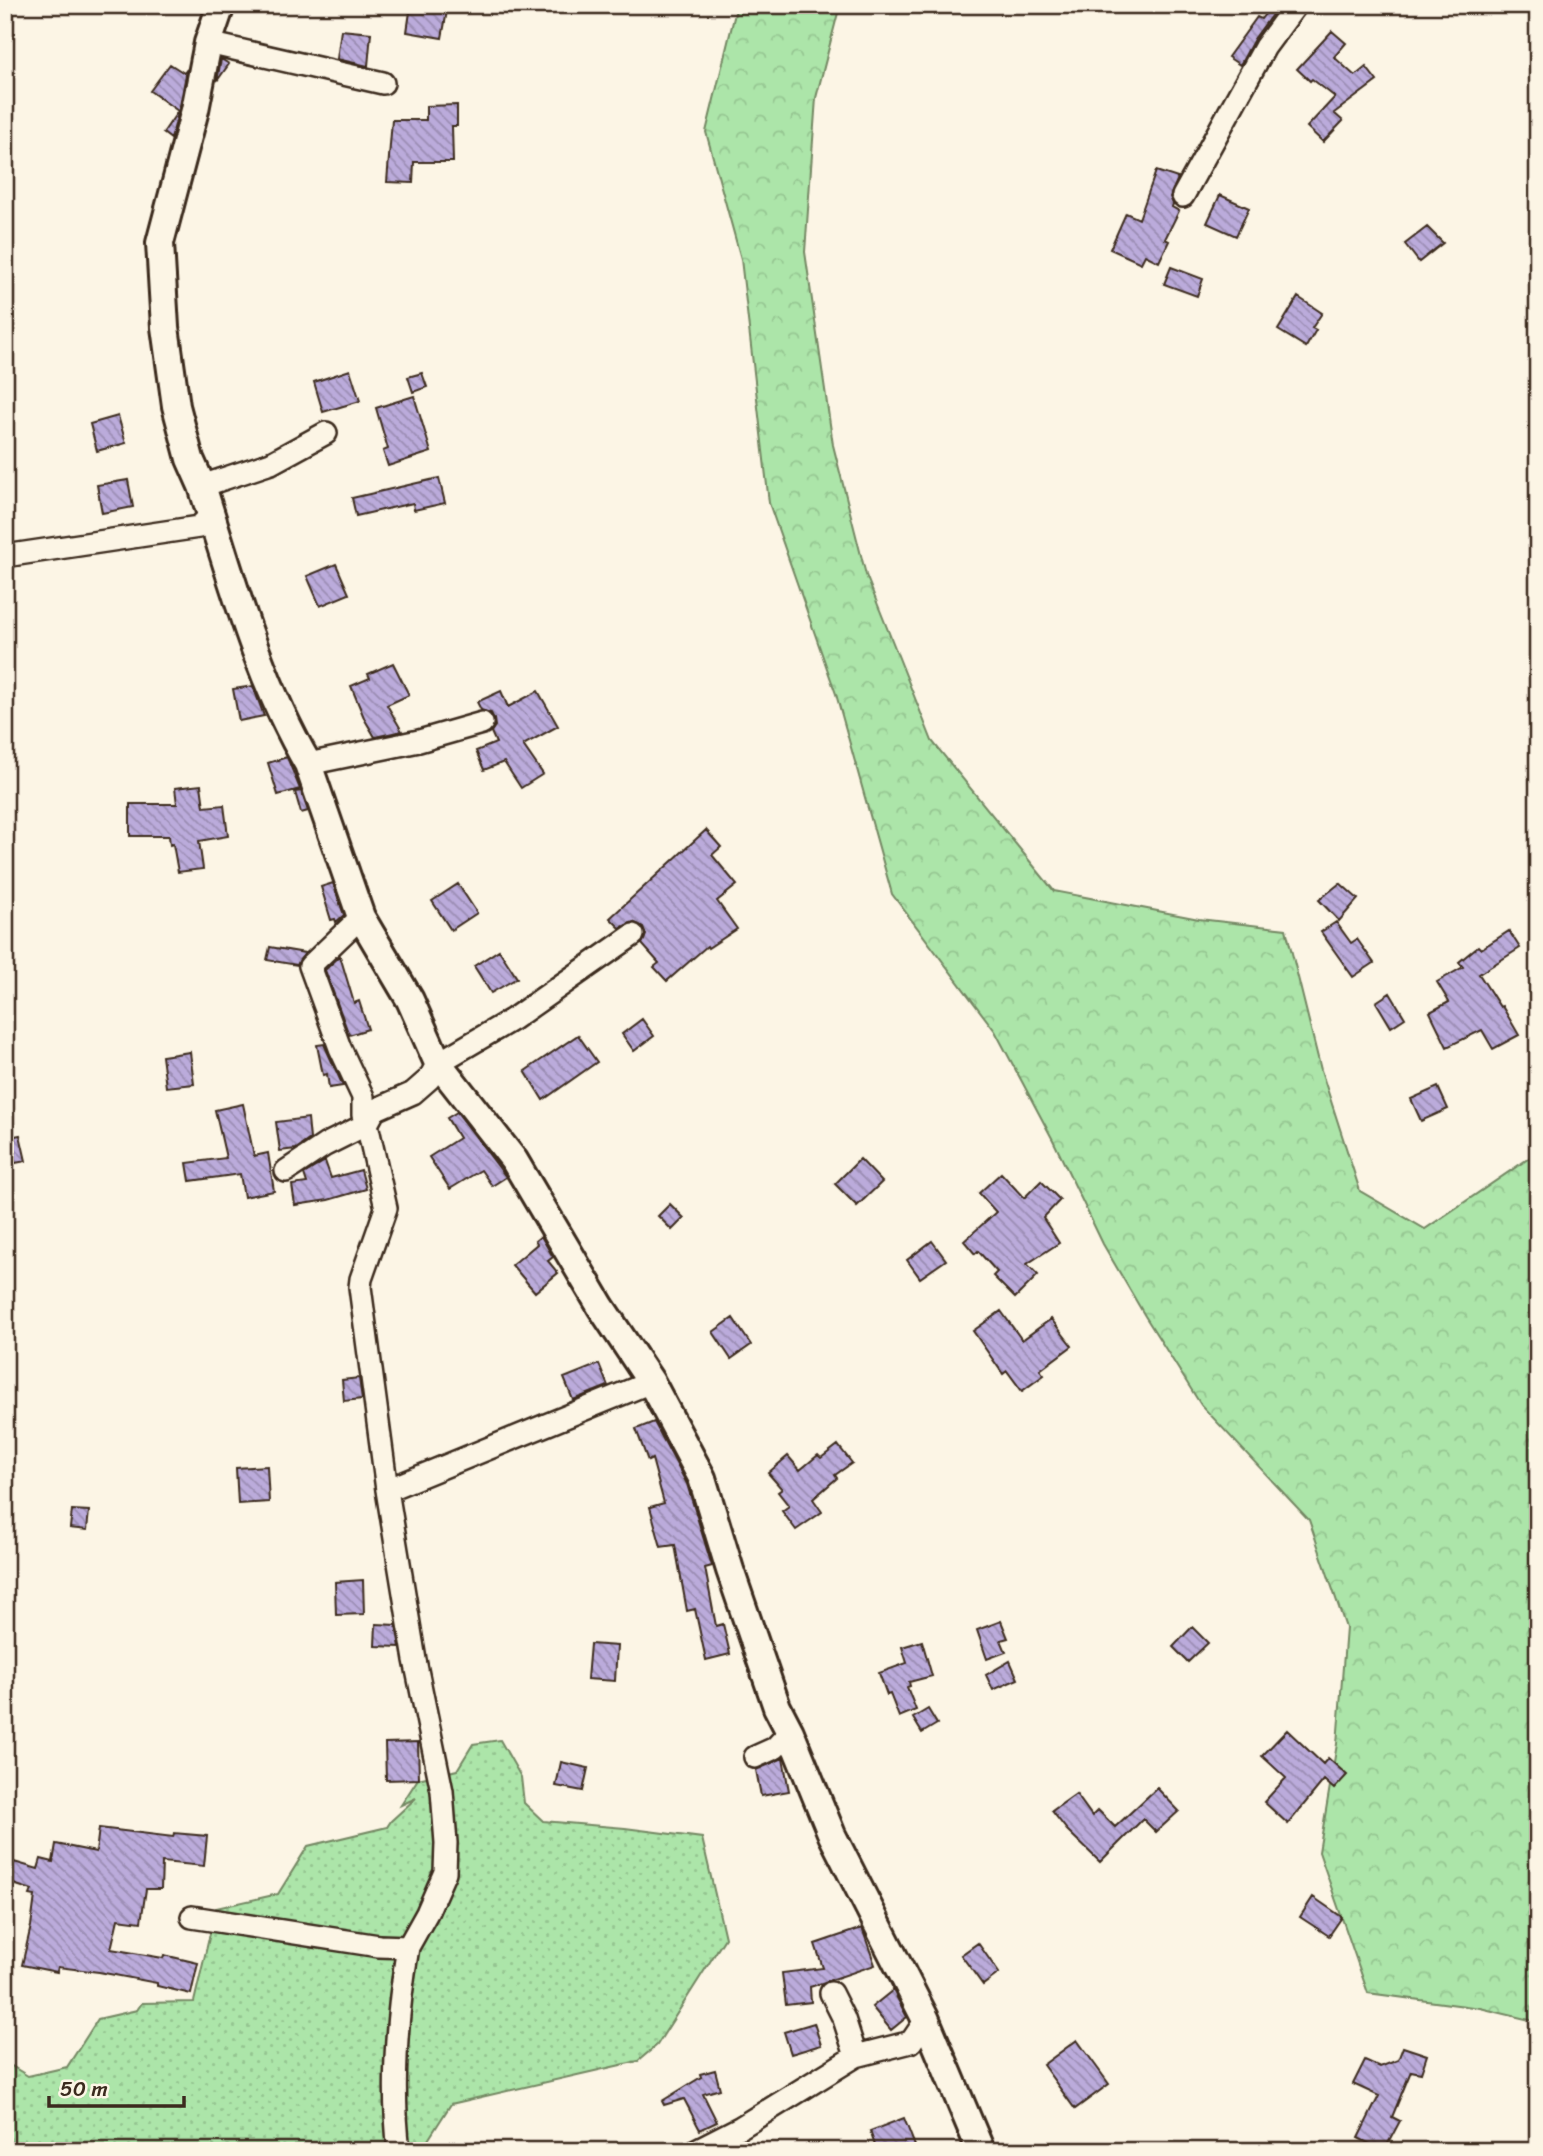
<svg xmlns="http://www.w3.org/2000/svg" width="1543" height="2156" viewBox="0 0 1543 2156" font-family="Sriracha,sans-serif">
<style>
.grass{fill:url(#grass-dots);stroke:#748864;stroke-width:2}
.forest{fill:url(#forest-crowns);stroke:#748864;stroke-width:2}
.building{fill:url(#building-back-hatch);stroke:#3b2a1e;stroke-width:2}
.lines{fill:none;stroke-linecap:round;stroke-linejoin:round}
.minor-casing{stroke:#3b2a1e;stroke-width:26}
.tertiary-casing{stroke:#3b2a1e;stroke-width:32}
.minor{stroke:#fcf5e5;stroke-width:21}
.tertiary{stroke:#fcf5e5;stroke-width:26}
</style>
<defs>
<pattern id="grass-dots" width="8" height="8" patternUnits="userSpaceOnUse" patternTransform="scale(1.75)"><rect width="8" height="8" fill="#ace5a9"/><path d="M2 2h.1M6 6h.1" fill="none" stroke="#95c591" stroke-width="1.8" stroke-linecap="round"/></pattern>
<pattern id="forest-crowns" width="20" height="18" patternUnits="userSpaceOnUse" patternTransform="scale(1.75)"><rect width="20" height="18" fill="#ace5a9"/><path d="M2 6a3 3 0 1 1 6 0M12 15a3 3 0 1 1 6 0" fill="none" stroke="#95c591"/></pattern>
<pattern id="building-back-hatch" width="6" height="6" patternUnits="userSpaceOnUse" patternTransform="scale(1.75)"><rect width="6" height="6" fill="#bbabdb"/><path d="M-1 5l2 2M0 0l6 6M5-1l2 2" fill="none" stroke="#998bb1"/></pattern>
</defs>
<rect width="100%" height="100%" fill="#fcf5e5"/>
<filter id="ink" filterUnits="userSpaceOnUse"><feTurbulence type="fractalNoise" baseFrequency=".0143" numOctaves="2"/><feDisplacementMap in="SourceGraphic" scale="14" xChannelSelector="R" yChannelSelector="G"/><feConvolveMatrix kernelMatrix="1 2 1 2 8 2 1 2 1" color-interpolation-filters="sRGB"/></filter>
<g filter="url(#ink)">
<!-- grass -->
<path class="grass" d="M500,1740l21,37 3,26 19,18 82,7 77,10 23,100 -68,107 -19,16 -187,43 -30,47h-416v-89l23,14 39,-9 31,-48 39,-9 5,-7 52,-1 22,-94 62,-14 30,-48 79,-19 4,-6 25,-23 -15,7 17,-26 39,-9 16,-26z"/>
<!-- forest -->
<path class="forest" d="M737,5h103l-24,93 -11,154 28,193 33,130 66,166 122,150 145,28 87,10 35,141 39,121 65,38 113,-77v870l-58,-14 -112,-15 -49,-141 18,-108 9,-116 -37,-108 -108,-115 -56,-89 -42,-72 -50,-104 -58,-109 -103,-137 -56,-200 -67,-191 -28,-244 -35,-127z"/>
<!-- building -->
<path class="building" d="M411,5l36,6 -5,27 -35,-6z
M1272,5h7l-25,34 -14,26 -12,-8 29,-40 4,2z
M341,30l30,3 -3,33 -31,-7z
M1332,31l14,12 -12,14 21,19 11,-9 11,14 -43,32 9,8 -20,21 -16,-15 28,-30 -23,-18 -2,2 -13,-12z
M221,59l8,5 -12,17z
M170,64l14,9 3,-4 -7,37 -9,33 -8,-6 15,-22 -28,-20z
M457,105v21h-5l1,36h-39l-1,21 -26,-1 5,-62h34v-14z
M1156,171l22,7 -8,19 3,7 -1,3 7,4 -14,28 4,2 -10,21 -14,-7 -4,8 -31,-14 16,-36 13,6z
M1220,195l29,13 -13,28 -29,-13z
M1427,227l16,16 -24,19 -14,-18z
M1171,267l32,12 -6,17 -33,-12z
M1298,297l24,16 -10,15 4,2 -10,17 -28,-17z
M350,370l10,31 -37,11 -9,-30z
M422,373l5,14 -14,5 -5,-15z
M414,396l17,56 -43,14 -5,-15 5,-2 -12,-41z
M118,416l8,27 -29,8 -7,-27z
M439,478l6,25 -31,7 -1,-7 -57,13 -4,-18z
M128,480l5,27 -31,6 -5,-28z
M336,564l13,30 -29,12 -13,-30z
M393,663l16,32 -22,10 15,26 -27,6 -10,-17 -14,-34 19,-8 -2,-4z
M253,686l11,30 -25,5 -6,-32z
M501,691l7,16 30,-16 20,35 -35,19 20,29 -22,14 -17,-26 -20,8 -8,-19 20,-8 -5,-11 4,-6 -1,-7 -3,-6 -10,-3 -4,-8z
M287,757l13,32 -22,6 -10,-32z
M201,785l3,22 20,-2 4,31 -29,5 4,28 -25,3 -5,-28 -3,1 -1,-9h-39v-32h47l-2,-16z
M301,791l7,20 -7,2 -6,-21z
M706,830l15,17 -9,8 25,30 -20,16 20,28 -29,19 -1,-2 -40,35 -13,-14 5,-4 -17,-19 4,-9 -3,-8 -10,-5 -13,6 -10,-10z
M333,883l11,32 -8,7 -1,-3 -4,1 -10,-33z
M1340,883l18,16 -19,22 -20,-21z
M458,884l19,29 -26,17 -19,-29z
M1336,922l15,21 6,-4 17,24 -21,14 -32,-45z
M1509,931l11,17 -41,26 21,33 2,-1 17,29 -26,14 -11,-19 -35,17 -17,-35 19,-10 -12,-20 26,-15 -4,-5 19,-16 3,3z
M270,947l35,6 -8,12 -30,-5z
M499,950l18,28 -26,15 -17,-27z
M340,956l14,47 5,-2 9,28 -19,6 -24,-65z
M1390,993l15,25 -14,9 -15,-25z
M642,1019l12,17 -20,15 -12,-17z
M578,1035l19,27 -54,38 -18,-29z
M324,1044l4,9 15,33 -14,2 -2,-14 -4,1 -6,-30z
M190,1052l4,32 -28,3 -4,-31z
M1438,1087l10,22 -27,12 -10,-22z
M243,1104l11,52 14,-3 6,38 -30,6 -4,-23 -50,7 -3,-18 39,-5 -11,-48z
M457,1112l49,65 -14,9 -11,-16 -31,19 -21,-32 30,-19 -12,-20z
M308,1118l2,21 -14,10 -16,2 -4,-29z
M20,1135l6,26 -21,4v-27z
M860,1159l22,23 -25,24 -22,-22z
M325,1161l6,17 30,-8 5,19 -38,11 -33,5 -3,-20 15,-2 -3,-9z
M1001,1173l23,25 17,-17 19,19 -17,18 16,25 -32,21 11,11 -23,23 -22,-22 4,-4 -19,-21 -3,3 -11,-13 32,-29 -17,-19z
M670,1204l14,14 -12,12 -14,-14z
M541,1236l12,21 -5,4 10,12 -23,19 -23,-27 25,-21 -2,-3z
M932,1241l14,19 -26,18 -13,-18z
M1001,1311l21,29 29,-21 21,27 -32,24 4,5 -22,16 -15,-20 -4,3 -30,-43z
M733,1318l18,27 -20,14 -18,-27z
M599,1364l9,22 -35,14 -9,-22z
M359,1378l3,21 -18,2 -2,-21z
M654,1422l33,62 25,82 -7,2 11,58 7,-2 7,30 -24,6 -11,-51 -8,2 -12,-66 -14,2 -11,-40 14,-4 -12,-44 -4,2 -12,-32z
M838,1445l14,18 -17,12 2,3 -24,21 9,13 -26,18 -14,-19 7,-5 -11,-14 4,-3 -14,-16 20,-17 12,14 18,-15 3,3z
M267,1466l2,36 -31,2 -2,-36z
M72,1510l17,1 -2,19 -17,-2z
M363,1580l1,34 -28,1 -1,-33z
M1001,1621l7,17 -7,2 5,12 -19,7 -10,-29z
M376,1624l20,1 4,22 -25,-1z
M1192,1627l16,16 -20,19 -15,-15z
M922,1641l10,35 -23,6 1,4 -3,1 9,23 -17,7 -9,-23 -3,1 -8,-22 28,-10 -5,-16z
M590,1644l27,2 -2,35 -28,-2z
M1010,1661l8,18 -25,11 -7,-15z
M928,1709l9,15 -15,9 -9,-15z
M1287,1730l36,34 5,-6 19,17 -13,14 -10,-9 -36,44 -24,-22 22,-24 -24,-22z
M418,1742l1,37 -33,1 -1,-37z
M783,1758l6,33 -28,5 -5,-26z
M561,1762l27,6 -5,23 -27,-5z
M1157,1788l22,23 -23,21 -13,-13 -43,43 -33,-32 -15,-19 24,-17 16,22 6,-6 17,17z
M99,1828l74,9 1,-4 33,3 -3,30 -42,-4 -1,27h-15l-5,33 -23,-3 -7,30 52,9 1,-3 34,8 -7,31 -34,-8v-3l-58,-11 -41,-5 -1,5 -35,-7 9,-39 4,-30 -5,-1 2,-5 -25,-8 7,-20 24,7 3,-10 12,3 3,-18 40,8z
M1313,1897l29,20 -13,19 -29,-19z
M862,1928l13,37 -65,22 1,15 -25,3 -4,-32 41,-5 -8,-24z
M978,1943l21,30 -16,12 -22,-30z
M893,1990l14,27 -16,13 -19,-23z
M814,2023l7,22 -30,9 -7,-22z
M1077,2040l32,44 -34,25 -32,-44z
M1403,2047l24,8 -6,18 -10,-2 -19,46 8,4 -16,30 -26,-13 21,-42 -26,-12 12,-24 15,7 18,-7z
M715,2070l5,19 -17,5 14,28 -17,8 -16,-31 -20,6 -2,-4 39,-24 -1,-3z
M904,2118l11,28 -13,5h-25l-7,-20z"/>
<g class="lines">
<!-- minor casing -->
<g class="minor-casing">
<path id="minor" d="M208,43l175,40
M1183,196l82,-149 31,-42
M202,486l69,-23 55,-30
M5,556l194,-29 12,-12
M308,764l111,-23 63,-18
M361,917l-51,49 30,82 23,49v18
M367,1124l19,84 -25,71 -1,8 27,203 28,170 27,131 4,52 -1,29 -18,41 -19,34
M286,1171l39,-26 42,-21 7,-13 -11,4 50,-22 16,-14 9,-16 75,-44 120,-84
M387,1490l264,-108
M755,1757l20,-9 15,-16
M192,1917l187,29 29,1c-11,66 -17,137 -9,204
M831,1993l13,26 12,37
M694,2151l47,-24 115,-71 55,-14 15,-22"/>
</g>
<!-- tertiary casing -->
<g class="tertiary-casing">
<path id="tertiary" d="M221,5l-13,38 -13,67 -35,133 5,84 11,79 14,53 12,27c30,94 56,192 106,278l53,153 49,83 28,63 76,97 87,147 50,75 51,96 28,92 47,137 13,25 42,103 94,185 55,131"/>
</g>
<!-- minor -->
<use href="#minor" class="minor"/>
<!-- tertiary -->
<use href="#tertiary" class="tertiary"/>
</g>
</g>
<!-- margin -->
<rect width="1543" height="2156" fill="none" stroke="#fcf5e5" stroke-width="28"/>
<rect x="14" y="14" width="1515" height="2128" fill="none" stroke="#3b2a1e" stroke-width="2.5" filter="url(#ink)"/>
<!-- scale -->
<path d="M49 2096v10h135v-10" fill="none" stroke="#3b2a1e" stroke-width="3.5"/>
<text x="60" y="2096" font-size="21" fill="#3b2a1e" stroke="#fcf5e5" stroke-width="5" paint-order="stroke">50 m</text>
</svg>
